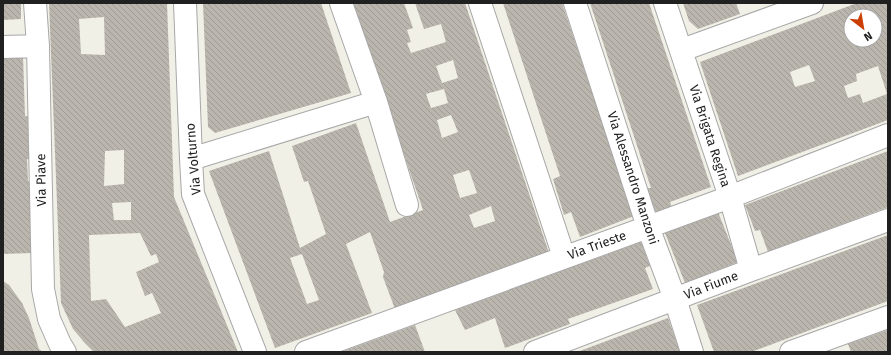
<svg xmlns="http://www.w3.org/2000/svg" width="891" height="355" viewBox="0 0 891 355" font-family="'Fira Sans',sans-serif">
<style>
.building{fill:url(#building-back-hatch);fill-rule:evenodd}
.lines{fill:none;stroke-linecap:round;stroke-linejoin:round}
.street-casing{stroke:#a7a7a7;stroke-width:24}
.street{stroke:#fff;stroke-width:22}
.labels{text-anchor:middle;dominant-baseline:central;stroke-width:3;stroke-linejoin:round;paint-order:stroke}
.street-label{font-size:13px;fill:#202020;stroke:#fff}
</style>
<defs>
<pattern id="building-back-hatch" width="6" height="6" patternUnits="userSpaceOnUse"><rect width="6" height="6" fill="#bab6ad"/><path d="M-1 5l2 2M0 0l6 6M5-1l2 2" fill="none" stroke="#a09c95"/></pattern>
</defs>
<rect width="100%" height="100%" fill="#f1f0e7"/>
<!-- building -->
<path class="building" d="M3,3h18v16l-18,1z
M49,3h118l7,194 64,155h-144l-10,-10 -11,-13 -12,-26zM104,17l1,38 -24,-1 -2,-35zM124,150v34l-20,2 1,-35zM131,202v18h-17l-2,-17zM140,233l11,23 5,-2 3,8 -23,10 9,24 7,-3 9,20 -36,14 -19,-28 -15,2 -2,-66z
M203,3h118l30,90 -136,40 -7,-6z
M352,3h52l9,25 -6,2 4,12 -4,1 4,10 35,-11 -5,-18 -17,5 -9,-26h50l84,250 -154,56 -12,-32 1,-5 -14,-40 -24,12 26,69 -97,35 -66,-177 60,-20 31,97 26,-14 -18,-53 -4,1 -12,-36 64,-23 34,99 33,-12zM453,60l5,18 -16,5 -6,-17zM444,89l4,14 -17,5 -5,-14zM451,115l7,17 -16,6 -5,-18zM469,170l8,23 -17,5 -7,-23zM491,206l4,15 -21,7 -5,-13zM302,254l17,46 -12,4 -17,-46z
M503,3h59l72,213 -54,21 -9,-25 -7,3 -11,-36 7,-3z
M590,3h59l62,184 -41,15 2,6 -16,5 -9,-25h4z
M683,3h53l4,11 -42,15 -9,-8z
M857,3h31v117l-150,56 -38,-114zM851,16h24v24h-24zM809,65l6,16 -20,6 -5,-15zM878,66l9,28 -24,9 -3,-9 -12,4 -4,-12 13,-5 -1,-7z
M23,56l2,60 6,1 2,43 -6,-1 1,22h5l-1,72 -29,1v-197z
M888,151v56l-120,45 -8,-22 -5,1 -10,-26z
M718,212l20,50 -53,21 -20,-50z
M888,235v66l-137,51h-37l-17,-47z
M641,242l9,24 -5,2 8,21 -85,30 2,5 -65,24 -10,-30 -30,12 -10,-20z
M3,281l6,4 13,18 7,15 10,31 4,3h-40z
M668,318l12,34h-103z
M415,325l10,27h-84z
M888,330v22h-37l-3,-8z"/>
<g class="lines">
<!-- street casing -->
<g class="street-casing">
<path id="street" d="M35,3l3,43 5,243 6,30 11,25 5,8
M185,3l6,156 2,35 62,158
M341,3l35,99 31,103
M480,3l84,254
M575,3l73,224 27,72 17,53
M665,3l65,194 21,73
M3,47l35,-1
M682,50l130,-47
M191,159l185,-57
M306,352l424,-155 158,-62
M535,352l216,-82 137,-50
M791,352l97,-35"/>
</g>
<!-- street -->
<use href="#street" class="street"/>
</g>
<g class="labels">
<!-- street labels -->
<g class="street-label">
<text transform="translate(710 136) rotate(72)">Via Brigata Regina</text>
<text transform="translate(193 159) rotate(-95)">Via Volturno</text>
<text transform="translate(633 178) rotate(72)">Via Alessandro Manzoni</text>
<text transform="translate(41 180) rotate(-91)">Via Piave</text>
<text transform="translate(597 245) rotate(-20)">Via Trieste</text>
<text transform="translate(711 285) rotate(-21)">Via Fiume</text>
</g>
</g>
<!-- border -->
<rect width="891" height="355" fill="none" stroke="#202020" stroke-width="8"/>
<!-- north arrow -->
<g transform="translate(863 28) rotate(149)"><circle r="19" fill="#ffffff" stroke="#a6a6a6"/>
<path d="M0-3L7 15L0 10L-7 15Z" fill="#cb3f05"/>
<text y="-6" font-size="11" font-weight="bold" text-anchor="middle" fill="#202020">N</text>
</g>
</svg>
